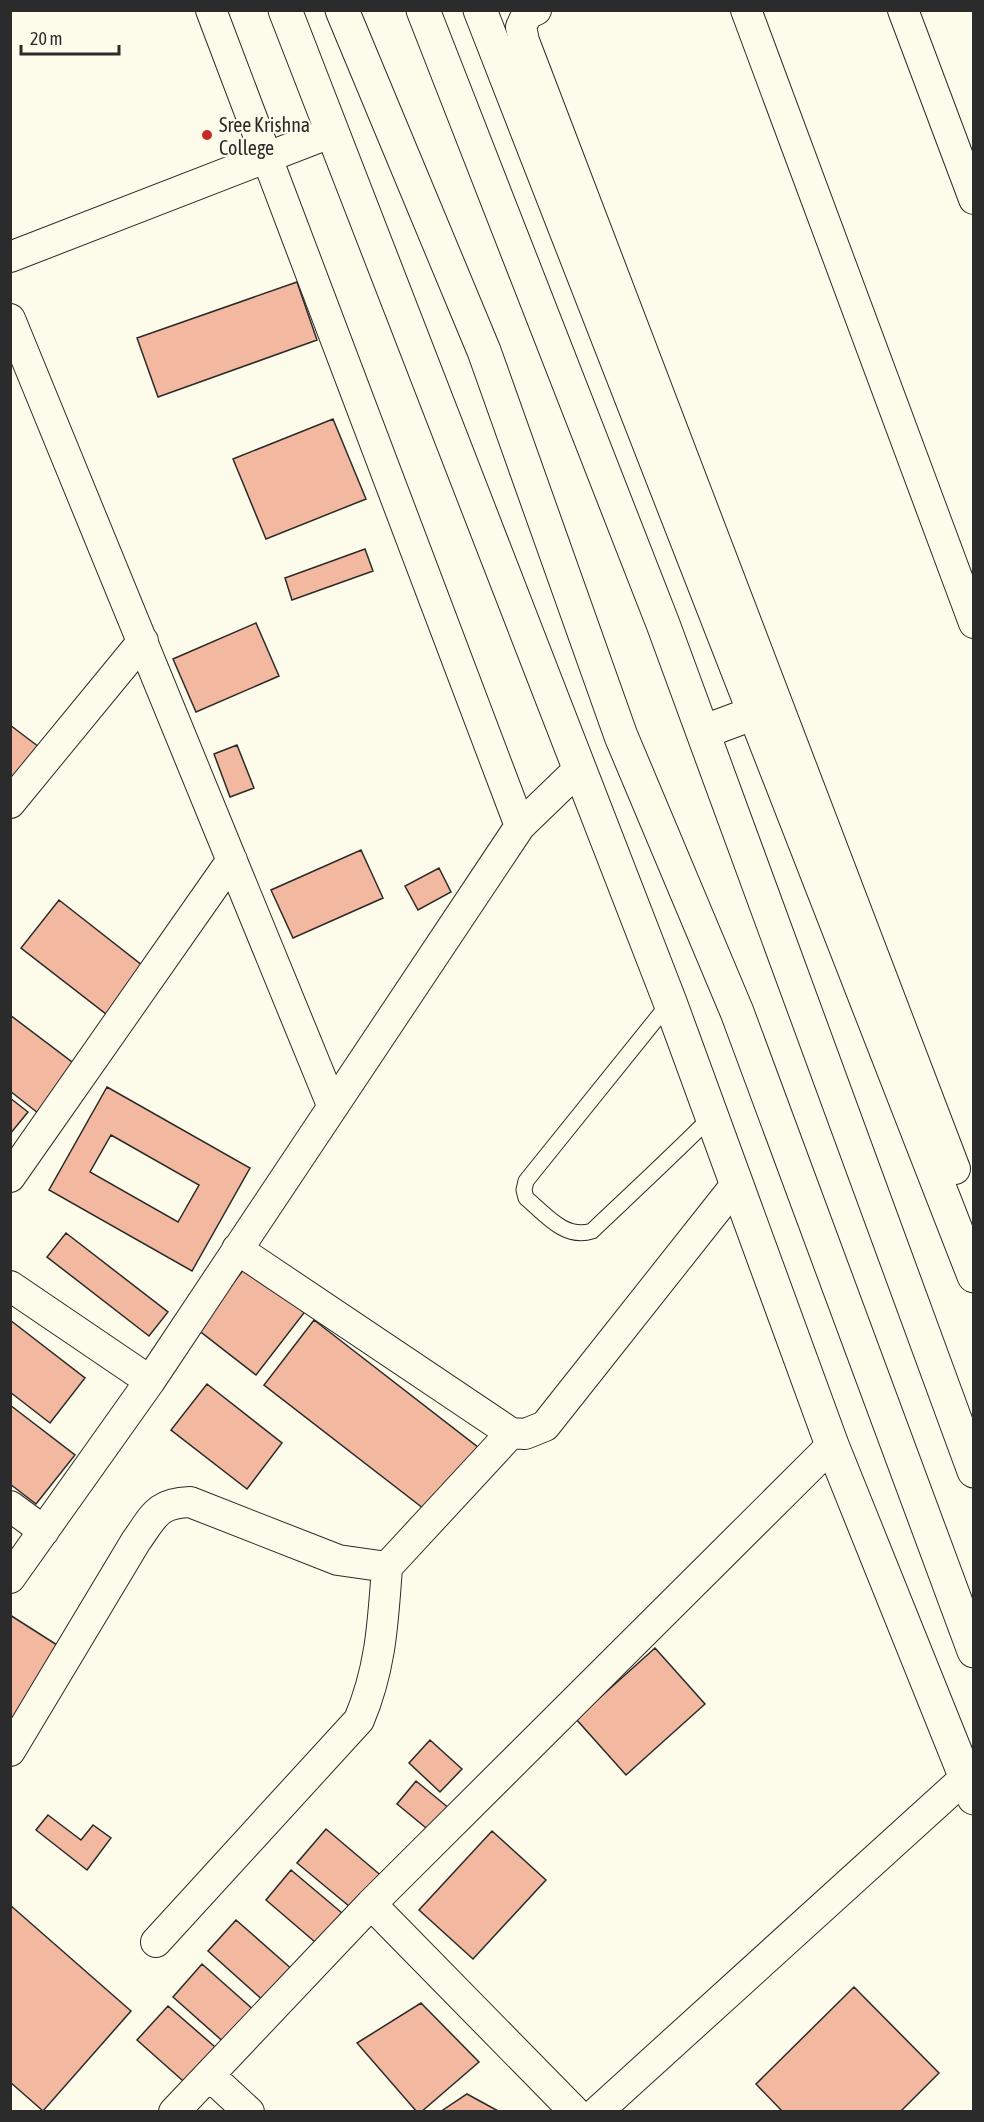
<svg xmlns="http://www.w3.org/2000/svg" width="984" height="2122" viewBox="0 0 984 2122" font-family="'Asap Condensed',sans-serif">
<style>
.building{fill:#f2b8a0;stroke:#2b2b2b;stroke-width:1.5;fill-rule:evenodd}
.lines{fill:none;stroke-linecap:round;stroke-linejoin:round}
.service-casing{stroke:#2b2b2b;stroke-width:17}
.minor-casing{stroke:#2b2b2b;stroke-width:32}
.tertiary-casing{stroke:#2b2b2b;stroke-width:35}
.trunk-casing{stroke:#2b2b2b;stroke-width:35}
.service{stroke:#fdfbea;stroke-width:15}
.minor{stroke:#fdfbea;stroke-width:30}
.tertiary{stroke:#fdfbea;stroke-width:33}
.trunk{stroke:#fdfbea;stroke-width:33}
.poi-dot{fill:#c62828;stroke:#fdfbea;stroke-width:2}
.labels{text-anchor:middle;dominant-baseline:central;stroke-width:4.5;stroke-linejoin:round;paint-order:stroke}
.poi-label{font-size:20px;fill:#2b2b2b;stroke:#fdfbea;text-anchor:start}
</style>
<rect width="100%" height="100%" fill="#fdfbea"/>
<!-- building -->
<path class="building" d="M297,282l20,58 -159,57 -21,-59z
M333,419l33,80 -100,40 -33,-80z
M365,549l8,22 -81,29 -7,-22z
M256,623l23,53 -83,36 -23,-53z
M10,725l33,25 -33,36z
M237,745l17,43 -24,9 -16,-43z
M361,850l22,48 -90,40 -22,-48z
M439,868l12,24 -33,18 -13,-24z
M59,900l93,73 -37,48 -94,-73z
M10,1015l66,50 -38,48 -28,-22z
M107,1087l143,81 -58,103 -143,-81zM111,1135l88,50 -21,37 -88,-50z
M10,1098l18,14 -18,22z
M66,1233l102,79 -19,24 -102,-79z
M248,1264l59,45 -51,66 -59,-46z
M10,1320l75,58 -35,45 -40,-31z
M314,1320l165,128 -51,64 -164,-127z
M207,1384l75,59 -35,46 -76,-59z
M10,1405l65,50 -39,49 -26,-20z
M10,1615l55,35 -55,84z
M655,1648l50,56 -79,71 -50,-56z
M430,1740l32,29 -22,23 -31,-29z
M416,1781l34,28 -19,23 -34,-28z
M48,1815l33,25 12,-15 18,13 -24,32 -51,-40z
M326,1829l58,49 -29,33 -58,-48z
M492,1831l54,49 -73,79 -54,-49z
M291,1870l57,48 -26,30 -56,-48z
M10,1905l121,106 -88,100 -33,-29z
M236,1920l58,51 -29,31 -57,-51z
M202,1964l54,48 -29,33 -54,-48z
M854,1987l85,86 -39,39h-117l-27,-28z
M421,2003l58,59 -58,50h-4l-60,-69z
M168,2006l54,47 -31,35 -54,-48z
M467,2094l33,18h-60z"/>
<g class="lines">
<!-- service casing -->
<g class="service-casing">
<path id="service" d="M670,1002l-144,179 -2,9 2,8c19,16 39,42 66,33 40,-38 80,-75 119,-114"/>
</g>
<!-- minor casing -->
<g class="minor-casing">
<path id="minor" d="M211,10l309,816
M536,10l-9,4 -6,13 3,14 431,1128
M746,10l228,613
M903,10l71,189
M10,257l320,-124
M10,319l322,786
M10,803l133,-162
M10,1177l222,-317
M237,1249l274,184 14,1 20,-8 190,-240
M10,1286l140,95
M10,1506l34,25
M10,1578l140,-197 370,-555 60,-58
M10,1751l126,-210c18,-25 21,-38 54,-39l148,58 49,7 124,-134
M371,1904l204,208
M156,1942l203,-222c22,-52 24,-98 28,-153
M209,2075l40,37
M174,2112l197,-208 461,-459
M597,2112l369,-335"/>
</g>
<!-- tertiary casing -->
<g class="tertiary-casing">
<path id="tertiary" d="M285,10l385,992 162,443 142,353
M480,10l494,1266"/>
</g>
<!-- trunk casing -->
<g class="trunk-casing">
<path id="trunk" d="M342,10l142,341 137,385 116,276 237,639
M423,10l240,614 311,847
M703,732l51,-19"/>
</g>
<!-- service -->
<use href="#service" class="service"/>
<!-- minor -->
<use href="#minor" class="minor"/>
<!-- tertiary -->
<use href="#tertiary" class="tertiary"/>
<!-- trunk -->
<use href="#trunk" class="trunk"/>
</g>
<!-- markers -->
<circle class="poi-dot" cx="207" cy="135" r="6"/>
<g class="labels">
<!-- poi labels -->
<g class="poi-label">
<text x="219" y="124">Sree Krishna<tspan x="219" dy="23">College</tspan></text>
</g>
</g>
<!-- border -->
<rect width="984" height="2122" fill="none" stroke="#2b2b2b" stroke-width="24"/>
<!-- scale -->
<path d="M21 45v9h98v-9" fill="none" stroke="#2b2b2b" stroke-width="3"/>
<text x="30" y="45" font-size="18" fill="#2b2b2b" stroke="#fdfbea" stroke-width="4.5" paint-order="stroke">20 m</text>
</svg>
